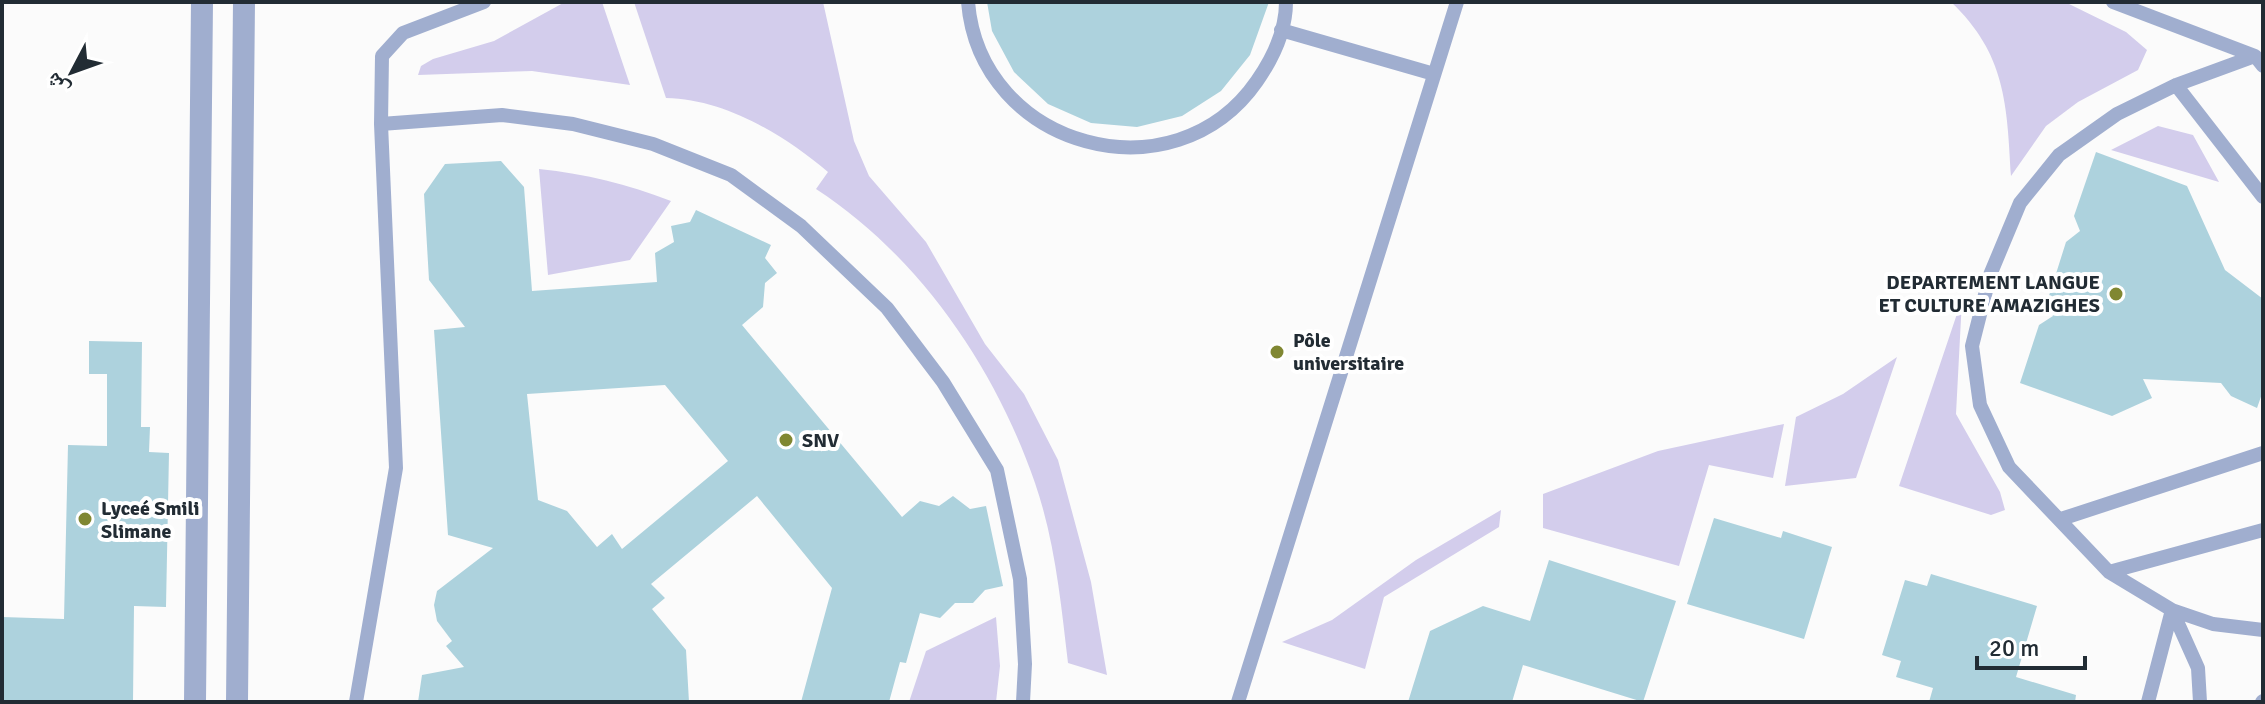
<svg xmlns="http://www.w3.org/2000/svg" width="2265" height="704" viewBox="0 0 2265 704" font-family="Signika,'Noto Naskh Arabic',sans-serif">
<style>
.green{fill:#d3cdec}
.building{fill:#add2dd;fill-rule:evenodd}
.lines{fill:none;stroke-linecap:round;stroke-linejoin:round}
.service{stroke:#a0aecf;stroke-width:14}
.minor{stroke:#a0aecf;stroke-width:22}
.poi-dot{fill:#808732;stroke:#fff;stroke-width:3}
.labels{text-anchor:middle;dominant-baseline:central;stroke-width:8;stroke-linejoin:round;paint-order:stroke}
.poi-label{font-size:20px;font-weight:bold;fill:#222c34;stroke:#fff;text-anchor:start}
</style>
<rect width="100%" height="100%" fill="#fbfbfb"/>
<!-- green -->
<path class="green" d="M565,2h37l28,83 -98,-14 -114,4 3,-9 12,-7 61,-18z
M634,2h189l31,139 15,35 57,66 59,102 39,50 34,66 33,122 16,93 -39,-12c-7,-60 -13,-122 -33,-180 -40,-116 -116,-227 -219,-294l12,-17c-44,-37 -103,-73 -162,-74z
M1951,2h114l61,30 21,18 -9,20 -60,32 -32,24 -35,50c-4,-71 -5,-122 -60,-174z
M2158,126l35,9 26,47 -108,-32z
M539,169c47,5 88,15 132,32l-41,59 -82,15z
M1962,299l-6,115 44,78 5,18 -14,5 -92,-29z
M1897,357l-41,121 -71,8 11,-69 47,-23z
M1784,424l-11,54 -64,-13 -30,101 -136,-38v-34l115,-43z
M1501,510l-2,17 -115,70 -19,72 -83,-27 50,-22 84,-60z
M996,617l4,49 -4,36h-87l17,-51z"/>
<!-- building -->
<path class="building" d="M987,2h282l-19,53 -29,36 -39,25 -45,11 -46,-4 -43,-19 -34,-32 -22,-41z
M2096,152l91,34 38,84 38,29v92l-6,17 -26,-12 -10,-13 -78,-4 9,19 -40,18 -92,-33 19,-58 14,-9 -5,-17 18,-57 14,-11 -6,-15z
M501,161l23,26 8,104 125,-9 -2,-29 19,-11 -3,-16 19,-4 6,-12 75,35 -6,13 12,15 -12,10 -2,24 -21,18 160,192 18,-16 19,5 14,-10 17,13 16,-3 17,80 -18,4 -12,13h-18l-15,15 -20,-5 -14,50 -6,-1 -11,40h-88l31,-114 -75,-92 -106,88 14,14 -13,11 34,41 3,52h-271l4,-27 42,-8 -18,-21 6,-5 -15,-20 -3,-16 3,-14 56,-43 -45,-13 -14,-205 31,-3 -36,-47 -5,-86 21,-30zM665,385l63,76 -106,88 -10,-15 -15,13 -30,-36 -29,-11 -11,-106z
M89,341l53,1 -1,85h9l-1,25 20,1 -3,154 -32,-1 -1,96h-131v-85l62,2 4,-174 39,1v-72h-18z
M1714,518l67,20 2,-7 49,16 -28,92 -117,-35z
M1549,560l127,41 -33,101 -120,-37 -11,37h-104l22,-71 53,-25 47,15z
M1931,574l106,32 -21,71 60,18 -1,7h-146l4,-14 -37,-11 5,-16 -19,-6 23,-75 22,6z"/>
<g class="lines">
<!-- service -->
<path class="service" d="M968,2c12,146 206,199 289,79 16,-23 29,-51 29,-79
M2113,2l142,54
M1281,30l153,44
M2176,85l87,112
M381,124l121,-9 71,9 80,20 78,31 70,51 86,82 56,74 54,88 23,109 5,85 -2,38
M2061,519l202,-66
M2109,572l154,-42
M356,702l40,-234 -15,-344 1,-68 21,-23 81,-31
M1238,702l219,-700
M2148,702l24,-92 41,14 50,6
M2200,702l-2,-34 -26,-58 -63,-38 -100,-105 -29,-62 -8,-59 18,-71 30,-72 39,-48 58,-41 59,-29 79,-29 8,10
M2262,702l1,-1"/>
<!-- minor -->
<path class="minor" d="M195,702l7,-700
M237,702l7,-700"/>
</g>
<!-- markers -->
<g class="poi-dot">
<circle cx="2116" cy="294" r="8"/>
<circle cx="1277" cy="352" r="8"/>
<circle cx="786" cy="440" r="8"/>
<circle cx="85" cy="519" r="8"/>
</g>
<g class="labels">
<!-- poi labels -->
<g class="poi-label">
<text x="2100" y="282" text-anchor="end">DEPARTEMENT LANGUE<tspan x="2100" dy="23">ET CULTURE AMAZIGHES</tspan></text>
<text x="1293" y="340">Pôle<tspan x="1293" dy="23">universitaire</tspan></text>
<text x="802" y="440">SNV</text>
<text x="101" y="508">Lyceé Smili<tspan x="101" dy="23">Slimane</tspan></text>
</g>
</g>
<!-- border -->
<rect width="2265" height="704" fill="none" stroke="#222c34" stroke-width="8"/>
<!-- north arrow -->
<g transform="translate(72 72) rotate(229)" stroke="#ffffff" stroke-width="6" paint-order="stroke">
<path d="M0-6L14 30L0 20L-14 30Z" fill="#222c34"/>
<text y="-12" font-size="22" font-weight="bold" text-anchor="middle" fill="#222c34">ش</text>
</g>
<!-- scale -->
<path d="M1977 656v12h108v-12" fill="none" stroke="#222c34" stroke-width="4"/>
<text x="1989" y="656" font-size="24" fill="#222c34" stroke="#ffffff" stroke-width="6" paint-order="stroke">20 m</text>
</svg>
